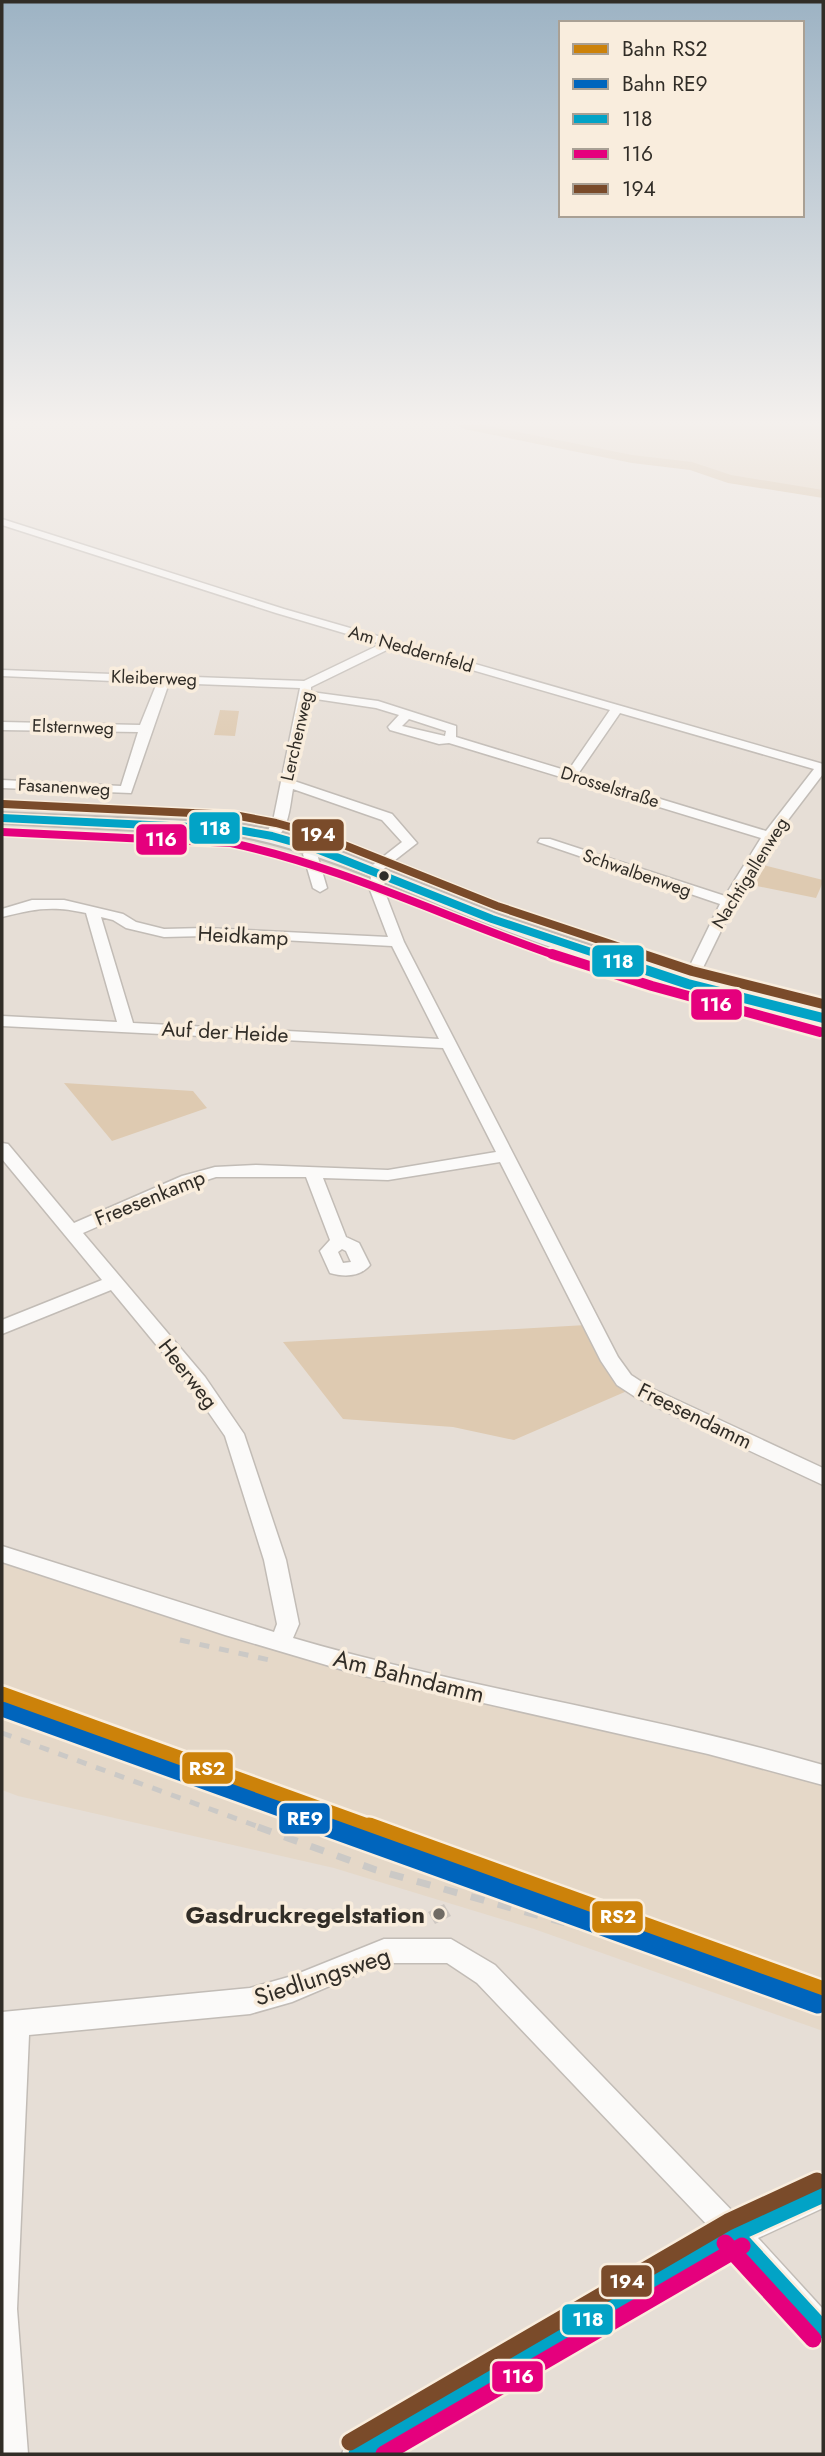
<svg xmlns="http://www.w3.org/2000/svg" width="825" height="2456" viewBox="0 0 825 2456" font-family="Jost,sans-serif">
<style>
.built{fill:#e5d8c8}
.green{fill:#decab1}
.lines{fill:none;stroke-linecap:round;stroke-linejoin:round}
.river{fill:#ceb28d;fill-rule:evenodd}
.building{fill:#cdc7c1}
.street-casing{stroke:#c2bcb6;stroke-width:3}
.secondary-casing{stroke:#c2bcb6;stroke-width:4}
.street{fill:#fbfaf9;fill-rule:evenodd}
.secondary{fill:#edefee;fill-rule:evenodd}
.rail-far1{stroke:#cbc9c6;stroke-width:5;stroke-dasharray:10 10;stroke-linecap:butt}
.rail{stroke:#cbc9c6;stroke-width:7;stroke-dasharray:14 14;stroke-linecap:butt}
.bus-1-far2-casing{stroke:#f9eddd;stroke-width:11}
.bus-1-far1-casing{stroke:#f9eddd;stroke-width:15}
.bus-1-casing{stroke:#f9eddd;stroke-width:22}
.bus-2-far2-casing{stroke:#f9eddd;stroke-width:11}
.bus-2-far1-casing{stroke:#f9eddd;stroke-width:15}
.bus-2-casing{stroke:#f9eddd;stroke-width:22}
.bus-3-far2-casing{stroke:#f9eddd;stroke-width:11}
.bus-3-far1-casing{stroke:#f9eddd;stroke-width:15}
.bus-3-casing{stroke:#f9eddd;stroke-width:22}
.bus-1-far2{stroke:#02a3c6;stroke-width:8}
.bus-1-far1{stroke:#02a3c6;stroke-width:10}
.bus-1{stroke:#02a3c6;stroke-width:17}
.bus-2-far2{stroke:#e5007d;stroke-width:8}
.bus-2-far1{stroke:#e5007d;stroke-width:10}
.bus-2{stroke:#e5007d;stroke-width:17}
.bus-3-far2{stroke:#7a4b2a;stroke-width:8}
.bus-3-far1{stroke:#7a4b2a;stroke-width:10}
.bus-3{stroke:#7a4b2a;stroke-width:17}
.rail-1-far1-casing{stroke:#f9eddd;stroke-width:20}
.rail-1-casing{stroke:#f9eddd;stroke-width:24}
.rail-2-far1-casing{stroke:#f9eddd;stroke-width:20}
.rail-2-casing{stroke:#f9eddd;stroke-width:24}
.rail-1-far1{stroke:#cc820a;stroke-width:15}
.rail-1{stroke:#cc820a;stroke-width:19}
.rail-2-far1{stroke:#0065bd;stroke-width:15}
.rail-2{stroke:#0065bd;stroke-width:19}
.bus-dot{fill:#312d27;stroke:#f9eddd;stroke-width:2.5}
.poi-dot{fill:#706b64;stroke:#f9eddd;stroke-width:2.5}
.labels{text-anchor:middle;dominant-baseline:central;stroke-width:7;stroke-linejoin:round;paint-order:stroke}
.far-street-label{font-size:18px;fill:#312d27;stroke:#f9eddd}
.street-label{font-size:21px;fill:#312d27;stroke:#f9eddd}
.near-street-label{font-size:24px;fill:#312d27;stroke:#f9eddd}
.near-poi-label{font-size:24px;font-weight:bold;fill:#312d27;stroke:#f9eddd;text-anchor:end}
.line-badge{stroke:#f9eddd;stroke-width:2.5}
.badge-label{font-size:19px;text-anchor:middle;font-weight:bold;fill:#fff}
</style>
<rect width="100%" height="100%" fill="#e6ded6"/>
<!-- built -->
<path class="built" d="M2,1560l184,59 559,143 78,24v245l-289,-102 -200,-61 -316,-72 -16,-6z"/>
<!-- green -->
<path class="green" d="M471,425h352v67l-92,-15 -36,-12 -61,-8z
M220,710l19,1 -4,25 -21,-1z
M759,864l64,16v2l-7,16 -69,-14z
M64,1083l129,8 14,17 -95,33z
M586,1325l41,66 -113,49 -61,-13 -110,-8 -60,-77z"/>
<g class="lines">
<!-- river -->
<path class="river" d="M457,425h26l149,30 60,7 39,13 92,15v8l-95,-15 -38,-13 -58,-7 -168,-34z"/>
</g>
<!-- building -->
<path class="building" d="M444,1904l7,12 -16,8 -7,-12z"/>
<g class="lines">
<!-- street casing -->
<g class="street-casing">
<path id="street" d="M2,519l282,90 539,155v10l-48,63 -40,65 -40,82 -7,4 -7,-4 39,-80 -182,-62 2,-3h10l175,57 36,-58 -312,-95 -10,1 -49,-14 -2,-3 11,-12 -23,-7 -67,-10 -15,83 98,33 25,29 -36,28 4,3 -1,16 20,52 214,415 13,18 20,13 172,80v17l-186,-87 -20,-13 -16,-24 -101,-199 -112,18 -65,-2 23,59 13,6 11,22c-10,12 -26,12 -40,8l-10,-22 10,-11 -24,-63h-90l-22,7 -111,49 122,144 39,57 42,126 13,64 -6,14c175,51 355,76 530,127v20l-115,-31 -348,-79 -135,-40 -223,-73v-16l272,86 3,-8 -13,-64 -39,-124 -34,-49 -80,-97 -109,44v-14l100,-40 -100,-121v-16l6,1 66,79 108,-47 33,-9 41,-2 132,5 108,-18 -53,-104 -441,-22v-10l115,6 -31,-109c-34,-8 -52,-4 -84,4v-8l30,-9h32l59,14 13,8 28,7 41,-1 183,9 -18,-47 1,-15 -6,-4 37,-29 -20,-22 -89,-31c-3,15 -4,45 -21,51l-7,-4 8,-15 27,-133 -131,-5 -38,110 -129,-5v-8l119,6 17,-54 -136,-2v-8l138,3 17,-42 -155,-7v-6l302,11 77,-37 -105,-31 -274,-88zM393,647l217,63 -42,61 -112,-34v-11l-78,-25 -67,-9v-5zM620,713l194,56 -48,62 -188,-57zM409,719l37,12 -1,5 -43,-10zM101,917l12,3 13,8 38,9 41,-1 187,10 47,93 -306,-16zM342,1249l4,2 5,11 -8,1 -5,-11z
M314,844l7,4 -4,6 10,34 -7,4 -7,-4 -10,-34 6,-9z
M384,1939h67l44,26 244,253 84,-38v28l-65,30 65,71v36l-10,-5 -81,-88 -346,202h-44l4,-11 367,-212 -236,-248 -30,-20h-63l-92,39 -42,12 -221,21 -12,274 11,145h-26v-442l248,-24 42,-12z"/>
</g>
<!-- secondary casing -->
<g class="secondary-casing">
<path id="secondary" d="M2,813l231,10 39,7 49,14 178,71 68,23 128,42 128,32v12c-115,-25 -230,-59 -340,-102 -83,-31 -162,-72 -250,-87l-231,-12z"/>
</g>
<!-- street -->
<use href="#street" class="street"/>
<!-- secondary -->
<use href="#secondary" class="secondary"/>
<!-- rail-far1 -->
<path class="rail-far1" d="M180,1640l94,21
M2,1733l260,95"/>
<!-- rail -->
<path class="rail" d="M258,1827l118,43 314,88"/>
<!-- bus-1-far2 casing -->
<g class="bus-1-far2-casing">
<path id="bus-1-far2" d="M2,818l231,11 39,7 42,12 178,71 111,37"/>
</g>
<!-- bus-1-far1 casing -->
<g class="bus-1-far1-casing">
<path id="bus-1-far1" d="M598,954l90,30 135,34"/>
</g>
<!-- bus-1 casing -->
<g class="bus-1-casing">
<path id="bus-1" d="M735,2234l88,96
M357,2454l378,-220 88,-40"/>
</g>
<!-- bus-2-far2 casing -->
<g class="bus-2-far2-casing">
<path id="bus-2-far2" d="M2,832l229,11c113,24 217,76 326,113"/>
</g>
<!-- bus-2-far1 casing -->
<g class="bus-2-far1-casing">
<path id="bus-2-far1" d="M552,954l100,32 168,46"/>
</g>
<!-- bus-2 casing -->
<g class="bus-2-casing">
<path id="bus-2" d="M725,2243l88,96
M384,2454l358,-208"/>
</g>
<!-- bus-3-far2 casing -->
<g class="bus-3-far2-casing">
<path id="bus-3-far2" d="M3,804l231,11 42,8 43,12 178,71 150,50"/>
</g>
<!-- bus-3-far1 casing -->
<g class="bus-3-far1-casing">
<path id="bus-3-far1" d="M641,954l51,17 131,33"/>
</g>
<!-- bus-3 casing -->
<g class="bus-3-casing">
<path id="bus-3" d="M350,2442l378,-220 89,-41"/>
</g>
<!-- bus-1-far2 -->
<use href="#bus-1-far2" class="bus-1-far2"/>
<!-- bus-1-far1 -->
<use href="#bus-1-far1" class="bus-1-far1"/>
<!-- bus-1 -->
<use href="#bus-1" class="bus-1"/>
<!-- bus-2-far2 -->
<use href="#bus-2-far2" class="bus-2-far2"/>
<!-- bus-2-far1 -->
<use href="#bus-2-far1" class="bus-2-far1"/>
<!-- bus-2 -->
<use href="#bus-2" class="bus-2"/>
<!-- bus-3-far2 -->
<use href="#bus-3-far2" class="bus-3-far2"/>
<!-- bus-3-far1 -->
<use href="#bus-3-far1" class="bus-3-far1"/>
<!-- bus-3 -->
<use href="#bus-3" class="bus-3"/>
<!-- rail-1-far1 casing -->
<g class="rail-1-far1-casing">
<path id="rail-1-far1" d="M2,1694l371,134"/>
</g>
<!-- rail-1 casing -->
<g class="rail-1-casing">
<path id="rail-1" d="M369,1827l454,164"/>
</g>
<!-- rail-2-far1 casing -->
<g class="rail-2-far1-casing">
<path id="rail-2-far1" d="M2,1709l330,119"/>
</g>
<!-- rail-2 casing -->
<g class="rail-2-casing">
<path id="rail-2" d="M327,1827l491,177"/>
</g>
<!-- rail-1-far1 -->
<use href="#rail-1-far1" class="rail-1-far1"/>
<!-- rail-1 -->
<use href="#rail-1" class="rail-1"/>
<!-- rail-2-far1 -->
<use href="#rail-2-far1" class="rail-2-far1"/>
<!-- rail-2 -->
<use href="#rail-2" class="rail-2"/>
</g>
<!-- sky -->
<linearGradient id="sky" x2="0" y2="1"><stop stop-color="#9db3c4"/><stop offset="0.55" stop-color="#f4f0ed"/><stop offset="1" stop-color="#f4f0ed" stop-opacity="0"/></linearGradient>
<rect width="825" height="769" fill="url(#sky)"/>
<!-- markers -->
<circle class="bus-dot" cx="384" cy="876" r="6"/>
<circle class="poi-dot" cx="439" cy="1914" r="7"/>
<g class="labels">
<!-- far-street labels -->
<g class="far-street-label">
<text transform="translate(411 649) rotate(16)">Am Neddernfeld</text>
<text transform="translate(154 678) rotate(2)">Kleiberweg</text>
<text transform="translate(73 727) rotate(2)">Elsternweg</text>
<text transform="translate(297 736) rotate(-77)">Lerchenweg</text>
<text transform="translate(64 787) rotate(3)">Fasanenweg</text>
<text transform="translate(610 787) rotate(17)">Drosselstraße</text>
<text transform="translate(637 873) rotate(19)">Schwalbenweg</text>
<text transform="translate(750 873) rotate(-58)">Nachtigallenweg</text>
</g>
<!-- street labels -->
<g class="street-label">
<text transform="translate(243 936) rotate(3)">Heidkamp</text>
<text transform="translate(225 1032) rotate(3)">Auf der Heide</text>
<text transform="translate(150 1198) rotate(-22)">Freesenkamp</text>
<text transform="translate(188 1374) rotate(52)">Heerweg</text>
<text transform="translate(695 1416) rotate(26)">Freesendamm</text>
</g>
<!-- near-street labels -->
<g class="near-street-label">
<text transform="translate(409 1676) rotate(14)">Am Bahndamm</text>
<text transform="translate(322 1976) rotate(-18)">Siedlungsweg</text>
</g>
<!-- near-poi labels -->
<g class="near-poi-label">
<text x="425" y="1914">Gasdruckregelstation</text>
</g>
</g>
<g class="line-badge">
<rect x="188" y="811" width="53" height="34" rx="7" fill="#02a3c6"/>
<rect x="291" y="818" width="54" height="34" rx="7" fill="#7a4b2a"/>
<rect x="135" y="823" width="53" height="33" rx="7" fill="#e5007d"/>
<rect x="591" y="944" width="54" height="34" rx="7" fill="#02a3c6"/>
<rect x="690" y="988" width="53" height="33" rx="7" fill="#e5007d"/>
<rect x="181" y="1751" width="53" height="34" rx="7" fill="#cc820a"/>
<rect x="278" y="1802" width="53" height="33" rx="7" fill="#0065bd"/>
<rect x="591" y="1900" width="53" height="34" rx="7" fill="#cc820a"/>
<rect x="600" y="2264" width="53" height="34" rx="7" fill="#7a4b2a"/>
<rect x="561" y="2303" width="53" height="33" rx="7" fill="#02a3c6"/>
<rect x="491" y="2360" width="53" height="33" rx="7" fill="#e5007d"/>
</g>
<g class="badge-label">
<text x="215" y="835">118</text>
<text x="318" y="841">194</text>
<text x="161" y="846">116</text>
<text x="618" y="968">118</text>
<text x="716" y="1011">116</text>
<text x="207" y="1775">RS2</text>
<text x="305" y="1825">RE9</text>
<text x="618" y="1923">RS2</text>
<text x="627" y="2288">194</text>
<text x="588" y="2326">118</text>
<text x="518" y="2383">116</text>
</g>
<!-- border -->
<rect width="825" height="2456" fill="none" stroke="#312d27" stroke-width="7"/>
<!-- legend -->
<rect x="559" y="21" width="245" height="196" fill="#f9eddd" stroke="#a9a094" stroke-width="2"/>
<rect x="573" y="44" width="35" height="10" fill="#cc820a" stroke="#a9a094" stroke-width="2"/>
<text x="622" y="56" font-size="21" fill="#312d27">Bahn RS2</text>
<rect x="573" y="79" width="35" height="10" fill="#0065bd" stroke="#a9a094" stroke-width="2"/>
<text x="622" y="91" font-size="21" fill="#312d27">Bahn RE9</text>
<rect x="573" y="114" width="35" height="10" fill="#02a3c6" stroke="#a9a094" stroke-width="2"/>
<text x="622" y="126" font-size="21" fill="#312d27">118</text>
<rect x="573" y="149" width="35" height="10" fill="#e5007d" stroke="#a9a094" stroke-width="2"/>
<text x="622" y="161" font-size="21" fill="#312d27">116</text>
<rect x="573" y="184" width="35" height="10" fill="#7a4b2a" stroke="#a9a094" stroke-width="2"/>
<text x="622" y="196" font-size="21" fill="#312d27">194</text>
</svg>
